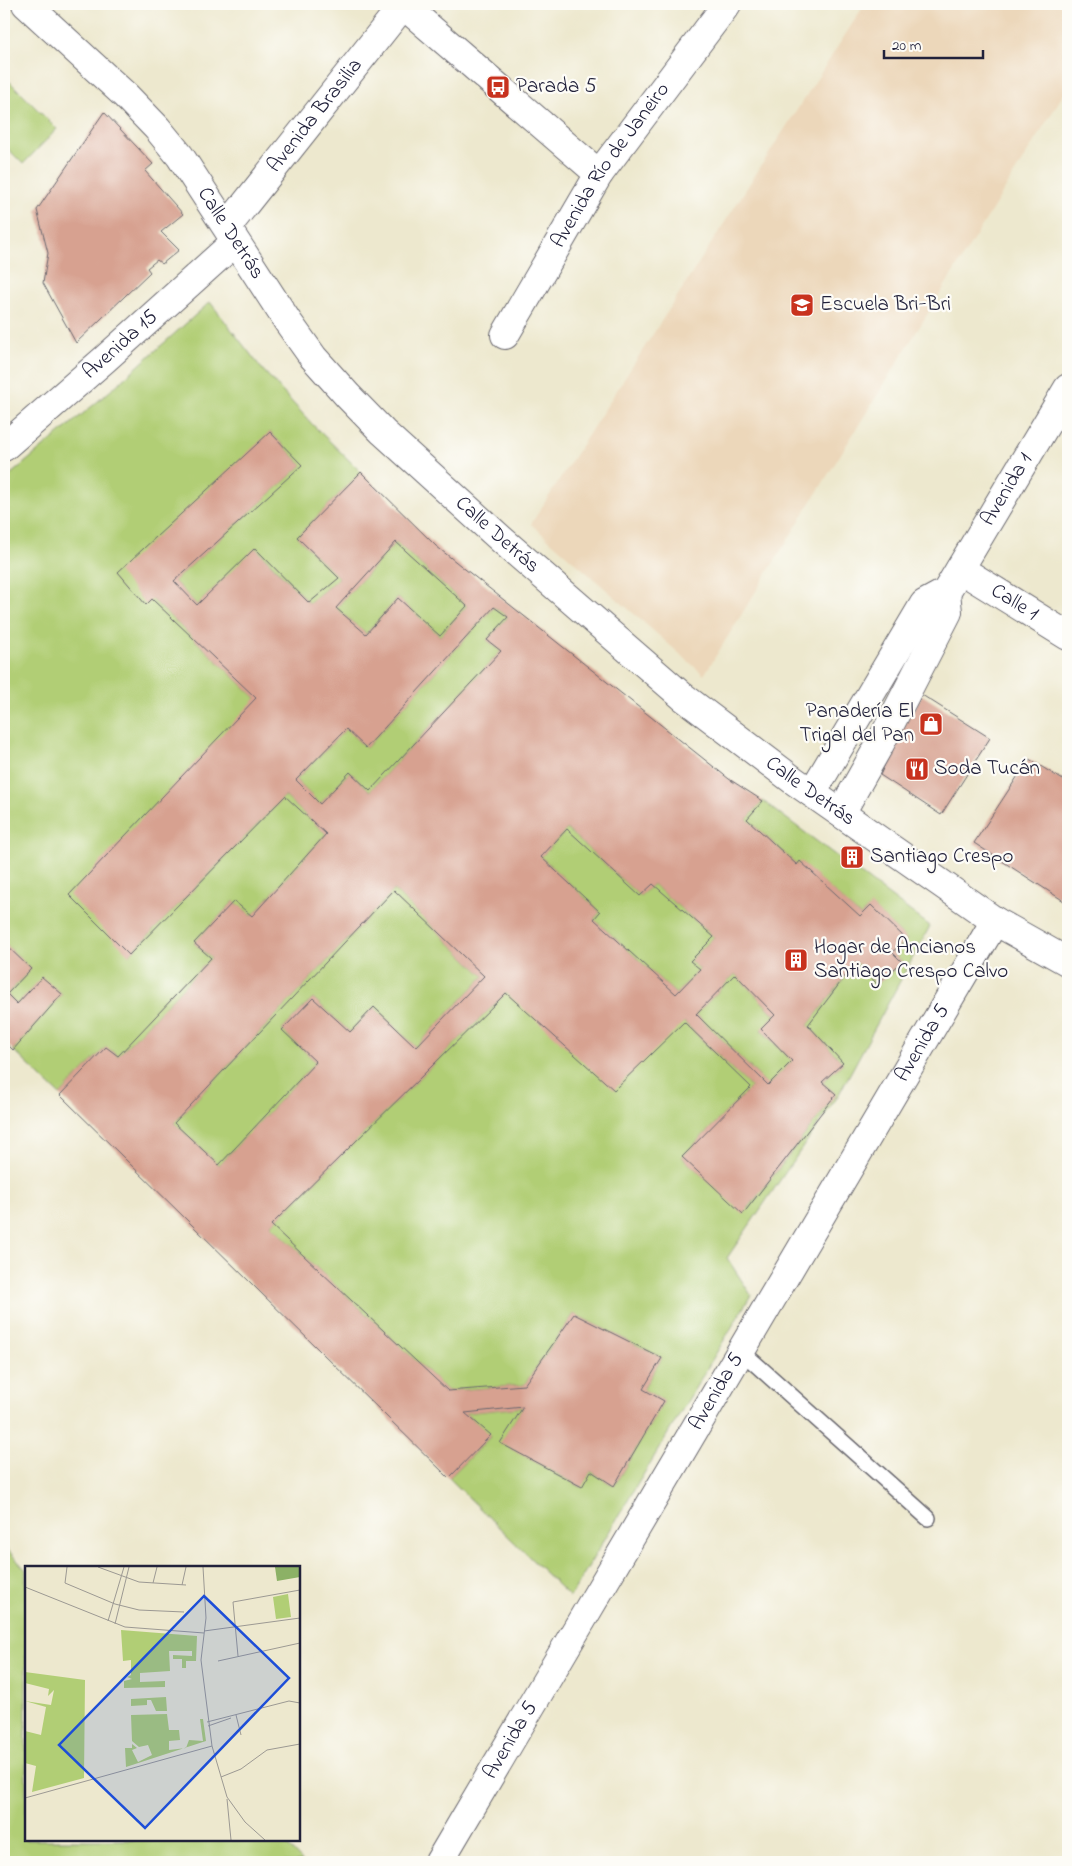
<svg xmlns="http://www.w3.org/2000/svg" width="1072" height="1866" viewBox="0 0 1072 1866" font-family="'Indie Flower',sans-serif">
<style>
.built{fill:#ecd7ba}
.green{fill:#b1ce75;stroke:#6a7858}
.building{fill:#d7a190;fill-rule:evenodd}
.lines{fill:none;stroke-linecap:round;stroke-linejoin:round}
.lane-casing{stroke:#69676e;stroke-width:18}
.street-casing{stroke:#69676e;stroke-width:30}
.secondary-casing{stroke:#69676e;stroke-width:30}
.lane{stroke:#fff;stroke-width:15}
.street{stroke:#fff;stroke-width:28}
.secondary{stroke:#fff;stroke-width:28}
.labels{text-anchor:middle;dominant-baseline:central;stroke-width:4.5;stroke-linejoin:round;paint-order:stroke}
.poi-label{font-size:21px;fill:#22223b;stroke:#fdfcf7;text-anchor:start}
.street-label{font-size:21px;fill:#22223b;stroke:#fdfcf7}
.inset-road{fill:none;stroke:#9c9993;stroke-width:1}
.view{fill:#1d4ed8;fill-opacity:0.15;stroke:#1d4ed8;stroke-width:2.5}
.inset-edge{fill:none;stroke:#22223b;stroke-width:2.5}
</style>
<rect width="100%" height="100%" fill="#fdfcf7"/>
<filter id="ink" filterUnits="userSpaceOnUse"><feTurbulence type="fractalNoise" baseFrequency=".02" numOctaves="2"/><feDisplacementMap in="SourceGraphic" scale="10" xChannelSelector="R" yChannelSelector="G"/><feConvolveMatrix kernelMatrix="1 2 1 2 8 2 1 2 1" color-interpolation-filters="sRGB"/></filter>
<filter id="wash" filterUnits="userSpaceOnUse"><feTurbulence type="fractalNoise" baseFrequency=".0096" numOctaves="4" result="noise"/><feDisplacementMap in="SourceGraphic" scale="20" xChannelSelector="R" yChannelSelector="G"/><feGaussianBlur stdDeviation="1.12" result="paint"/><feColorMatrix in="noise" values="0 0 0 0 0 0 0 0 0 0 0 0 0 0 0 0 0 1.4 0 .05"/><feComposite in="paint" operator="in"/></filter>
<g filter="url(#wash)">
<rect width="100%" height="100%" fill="#ede8ce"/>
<!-- built -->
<path class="built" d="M865,4h203v83l-364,588 -173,-151z"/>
<!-- green -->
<path class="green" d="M4,76l53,53 -34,35 -19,-19z
M210,302l52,67 50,55 49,48 -64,65 42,41 -30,25 -53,-55 -59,57 -23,-24 128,-116 -32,-33 -124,172 6,-5 104,99 -127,257 156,-159 41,38 -74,82 -18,-15 -40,42 17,15 -93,98 -12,-9 -46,48 -47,-45 49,-56 -20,-16 -25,26 -10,-10 24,-25 -27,-26v-463l106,-89z
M396,542l71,64 -27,30 -42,-38 -32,36 -30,-26z
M494,607l14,10 -21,23 14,11 -131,140 -20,-19 -30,32 -24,-24 50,-51 20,19z
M763,801l167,125 -91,168 -112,164 24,37 -181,302 -121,-119 42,-42 -26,-23 58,-6 -22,36 80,44 10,-16 23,15 50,-85 -21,-12 19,-31 -88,-44 -50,71 -76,6 -177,-166 235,-232 178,29 67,65 -69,70 62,57 92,-120 -14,-12 21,-19 -35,-38 48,-63 21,22 25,-22 -10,-10 15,-12 -36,-34 -11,10 -60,-54 -3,3 -50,-46z
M567,829l73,67 13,-12 61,53 -24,24 10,8 -24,25 -82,-75 6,-7 -59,-55z
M394,890l90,86 -68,71 -42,-40 -24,25 -37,-34 -31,32 34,32 -97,103 -45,-42z
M735,974l40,41 -14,15 31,31 -24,24 -72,-71z
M4,1546l22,24v270h256l21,22h-299z"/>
<g id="blocks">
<!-- building -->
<path class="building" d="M104,112l49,52 -8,7 38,43 -22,18 18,18 -17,14 -5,-4 -10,8 3,4 -74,71 -33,-60 5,-30 -11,-43z
M270,432l32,33 -128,116 23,24 58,-57 54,55 30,-25 -42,-41 64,-65 75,74 293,233 34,22 -16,18 50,46 3,-4 60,55 11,-11 36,35 -15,12 10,10 -25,22 -21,-22 -48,63 35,38 -21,19 14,12 -93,120 -61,-57 69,-70 -67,-65 -70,68 -108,-97 -235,232 177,166 76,-6 50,-71 88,44 -19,31 21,12 -50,85 -23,-15 -9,16 -82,-44 23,-36 -58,6 26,22 -42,43 -389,-383 46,-48 12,9 93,-98 -17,-15 40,-42 18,15 74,-82 -41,-38 -156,159 -60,-60 187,-197 -104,-99 -6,6 -28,-33zM396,542l71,64 -27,30 -42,-38 -32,36 -30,-26zM494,607l14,10 -21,23 14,11 -131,140 -20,-19 -30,32 -24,-24 50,-51 20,19zM567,829l73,67 13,-12 61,53 -24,24 10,8 -24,25 -82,-75 6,-7 -59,-55zM394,890l90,86 -68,71 -42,-40 -24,25 -37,-34 -31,32 34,32 -97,103 -45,-42zM735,974l40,41 -14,14 31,32 -24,24 -72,-71z
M922,695l68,43 -49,77 -61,-40 22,-47z
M1029,759l39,24 -1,120 -93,-60z
M849,851l9,7 -3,5 -10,-6z
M4,943l27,26 -24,25 10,10 25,-27 20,17 -49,56 -9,-9z"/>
</g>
</g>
<g filter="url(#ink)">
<use href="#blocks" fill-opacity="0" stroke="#69676e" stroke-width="1"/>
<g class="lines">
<!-- lane casing -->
<g class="lane-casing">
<path id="lane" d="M741,1351l187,167"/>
</g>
<!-- street casing -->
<g class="street-casing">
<g id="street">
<path id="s1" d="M26,4l100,92 31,32 23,28 108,166 25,35 35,39 35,36 119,108 180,156 111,84 202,141"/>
<path d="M402,4l197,170"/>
<path id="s2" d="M227,227l177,-223"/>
<path id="s3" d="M505,335l94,-161 128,-170"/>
<path id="s4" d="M4,447l101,-88 130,-117"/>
<path id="s5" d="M960,569l108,67"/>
<path id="s6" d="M812,793l112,-189 22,-12 122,-204"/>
<path d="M841,813l39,-69 68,-132 -2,-20"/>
</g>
</g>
<!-- secondary casing -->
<g class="secondary-casing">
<g id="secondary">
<path id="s7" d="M439,1862l556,-941 73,41"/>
</g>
</g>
<!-- lane -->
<use href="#lane" class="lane"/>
<!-- street -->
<use href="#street" class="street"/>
<!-- secondary -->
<use href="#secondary" class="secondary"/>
</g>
</g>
<!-- icons -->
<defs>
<g id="bus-square" transform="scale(1.25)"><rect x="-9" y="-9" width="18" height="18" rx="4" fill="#c8321e" stroke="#fdfcf7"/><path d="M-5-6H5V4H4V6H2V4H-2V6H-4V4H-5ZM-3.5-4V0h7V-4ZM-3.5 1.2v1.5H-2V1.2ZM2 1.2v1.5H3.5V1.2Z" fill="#fff"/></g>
<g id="school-square" transform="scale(1.25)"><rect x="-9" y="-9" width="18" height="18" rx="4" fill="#c8321e" stroke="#fdfcf7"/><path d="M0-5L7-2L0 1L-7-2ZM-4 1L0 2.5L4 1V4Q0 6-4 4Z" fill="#fff"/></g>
<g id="shop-square" transform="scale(1.25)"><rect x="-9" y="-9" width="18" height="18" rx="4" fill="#c8321e" stroke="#fdfcf7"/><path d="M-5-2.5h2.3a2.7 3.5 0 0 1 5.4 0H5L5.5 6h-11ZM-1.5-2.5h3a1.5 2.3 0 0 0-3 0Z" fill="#fff"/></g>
<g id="restaurant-square" transform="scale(1.25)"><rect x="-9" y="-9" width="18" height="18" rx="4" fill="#c8321e" stroke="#fdfcf7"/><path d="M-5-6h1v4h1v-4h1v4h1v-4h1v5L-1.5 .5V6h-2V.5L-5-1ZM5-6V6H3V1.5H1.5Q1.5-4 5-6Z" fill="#fff"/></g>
<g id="building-square" transform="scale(1.25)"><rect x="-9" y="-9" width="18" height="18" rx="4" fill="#c8321e" stroke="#fdfcf7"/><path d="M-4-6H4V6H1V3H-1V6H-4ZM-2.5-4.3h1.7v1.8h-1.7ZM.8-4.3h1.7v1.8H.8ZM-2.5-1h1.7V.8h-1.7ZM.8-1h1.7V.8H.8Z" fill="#fff"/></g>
</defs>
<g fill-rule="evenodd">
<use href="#bus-square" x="498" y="87"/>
<use href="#school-square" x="802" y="305"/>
<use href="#shop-square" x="931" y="724"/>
<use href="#restaurant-square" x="917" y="769"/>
<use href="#building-square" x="852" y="857"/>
<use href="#building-square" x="796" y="960"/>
</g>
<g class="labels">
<!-- poi labels -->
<g class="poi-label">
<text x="516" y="87">Parada 5</text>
<text x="820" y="305">Escuela Bri-Bri</text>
<text x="914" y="712" text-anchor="end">Panadería El<tspan x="914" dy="24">Trigal del Pan</tspan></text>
<text x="934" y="769">Soda Tucán</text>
<text x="870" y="857">Santiago Crespo</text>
<text x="814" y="948">Hogar de Ancianos<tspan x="814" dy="24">Santiago Crespo Calvo</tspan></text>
</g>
<!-- street labels -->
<g class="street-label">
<text stroke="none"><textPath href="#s2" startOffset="142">Avenida Brasilia</textPath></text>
<text stroke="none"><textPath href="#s3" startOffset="200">Avenida Río de Janeiro</textPath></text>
<text stroke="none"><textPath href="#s1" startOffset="309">Calle Detrás</textPath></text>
<text stroke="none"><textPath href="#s4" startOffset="155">Avenida 15</textPath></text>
<text stroke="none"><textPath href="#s6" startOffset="364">Avenida 1</textPath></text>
<text stroke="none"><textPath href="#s1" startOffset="714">Calle Detrás</textPath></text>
<text stroke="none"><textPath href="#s5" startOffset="64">Calle 1</textPath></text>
<text stroke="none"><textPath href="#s1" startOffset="1119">Calle Detrás</textPath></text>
<text stroke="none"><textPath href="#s7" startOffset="951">Avenida 5</textPath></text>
<text stroke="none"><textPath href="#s7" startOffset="546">Avenida 5</textPath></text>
<text stroke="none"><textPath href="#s7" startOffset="141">Avenida 5</textPath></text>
</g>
</g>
<!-- overview -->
<g transform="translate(25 1566)">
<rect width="275" height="275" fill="#ede8ce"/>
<path d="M263,28l3,23 -15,2 -3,-22zM96,64l76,6 -1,25h-10v7h-4v-9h-9v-4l19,1v-5h-23l1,20 -30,2v9l25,-1v6l-41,1v-7l8,-2 -5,-2 4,-2v-15l-8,1zM0,106l60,8 -1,98 -52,14 4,-26 -11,-3v-32l16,4 5,-28 -21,-6 26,4 3,-15 -6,6 1,-7 -24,-6zM141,131l1,14h-11l-5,-11h-4v5l-16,1v-7zM142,148l2,16h10l1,10 -11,1v9l17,-2 3,-8 14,1 -3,-22h3l3,22 -80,26 -1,-19h7v-4l5,4 -5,2 6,12 14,-7 -4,-10 -9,2 -7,-6 -1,-26z" fill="#b1ce75"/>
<path d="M250,1h25v10l-23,4z" fill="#8cb166"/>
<path class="inset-road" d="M42,1l-2,16 50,21 24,6 45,2M73,1l41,15 47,3M178,1l3,51 -5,42 11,86 15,51 18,25 20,18M128,17l4,-16M157,19l4,-18M0,21l100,40 79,6M83,55l16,-54M90,58l14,-57M179,65l96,-13M213,90l-5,-54 67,-12M193,95l82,-18M211,149l5,20M182,156l82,-21 11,2M183,160l23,-8M196,211l20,-8 26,-19 33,-6M0,232l187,-52M202,233l4,41"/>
<path class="view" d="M179,30l85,82 -144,150 -86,-83z"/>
<rect width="275" height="275" class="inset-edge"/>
</g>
<!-- margin -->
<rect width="1072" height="1866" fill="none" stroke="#fdfcf7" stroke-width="20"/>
<!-- scale -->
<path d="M884 50v8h99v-8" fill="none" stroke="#22223b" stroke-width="2.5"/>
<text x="892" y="50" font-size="15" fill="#22223b" stroke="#fdfcf7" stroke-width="4" paint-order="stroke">20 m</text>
</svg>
